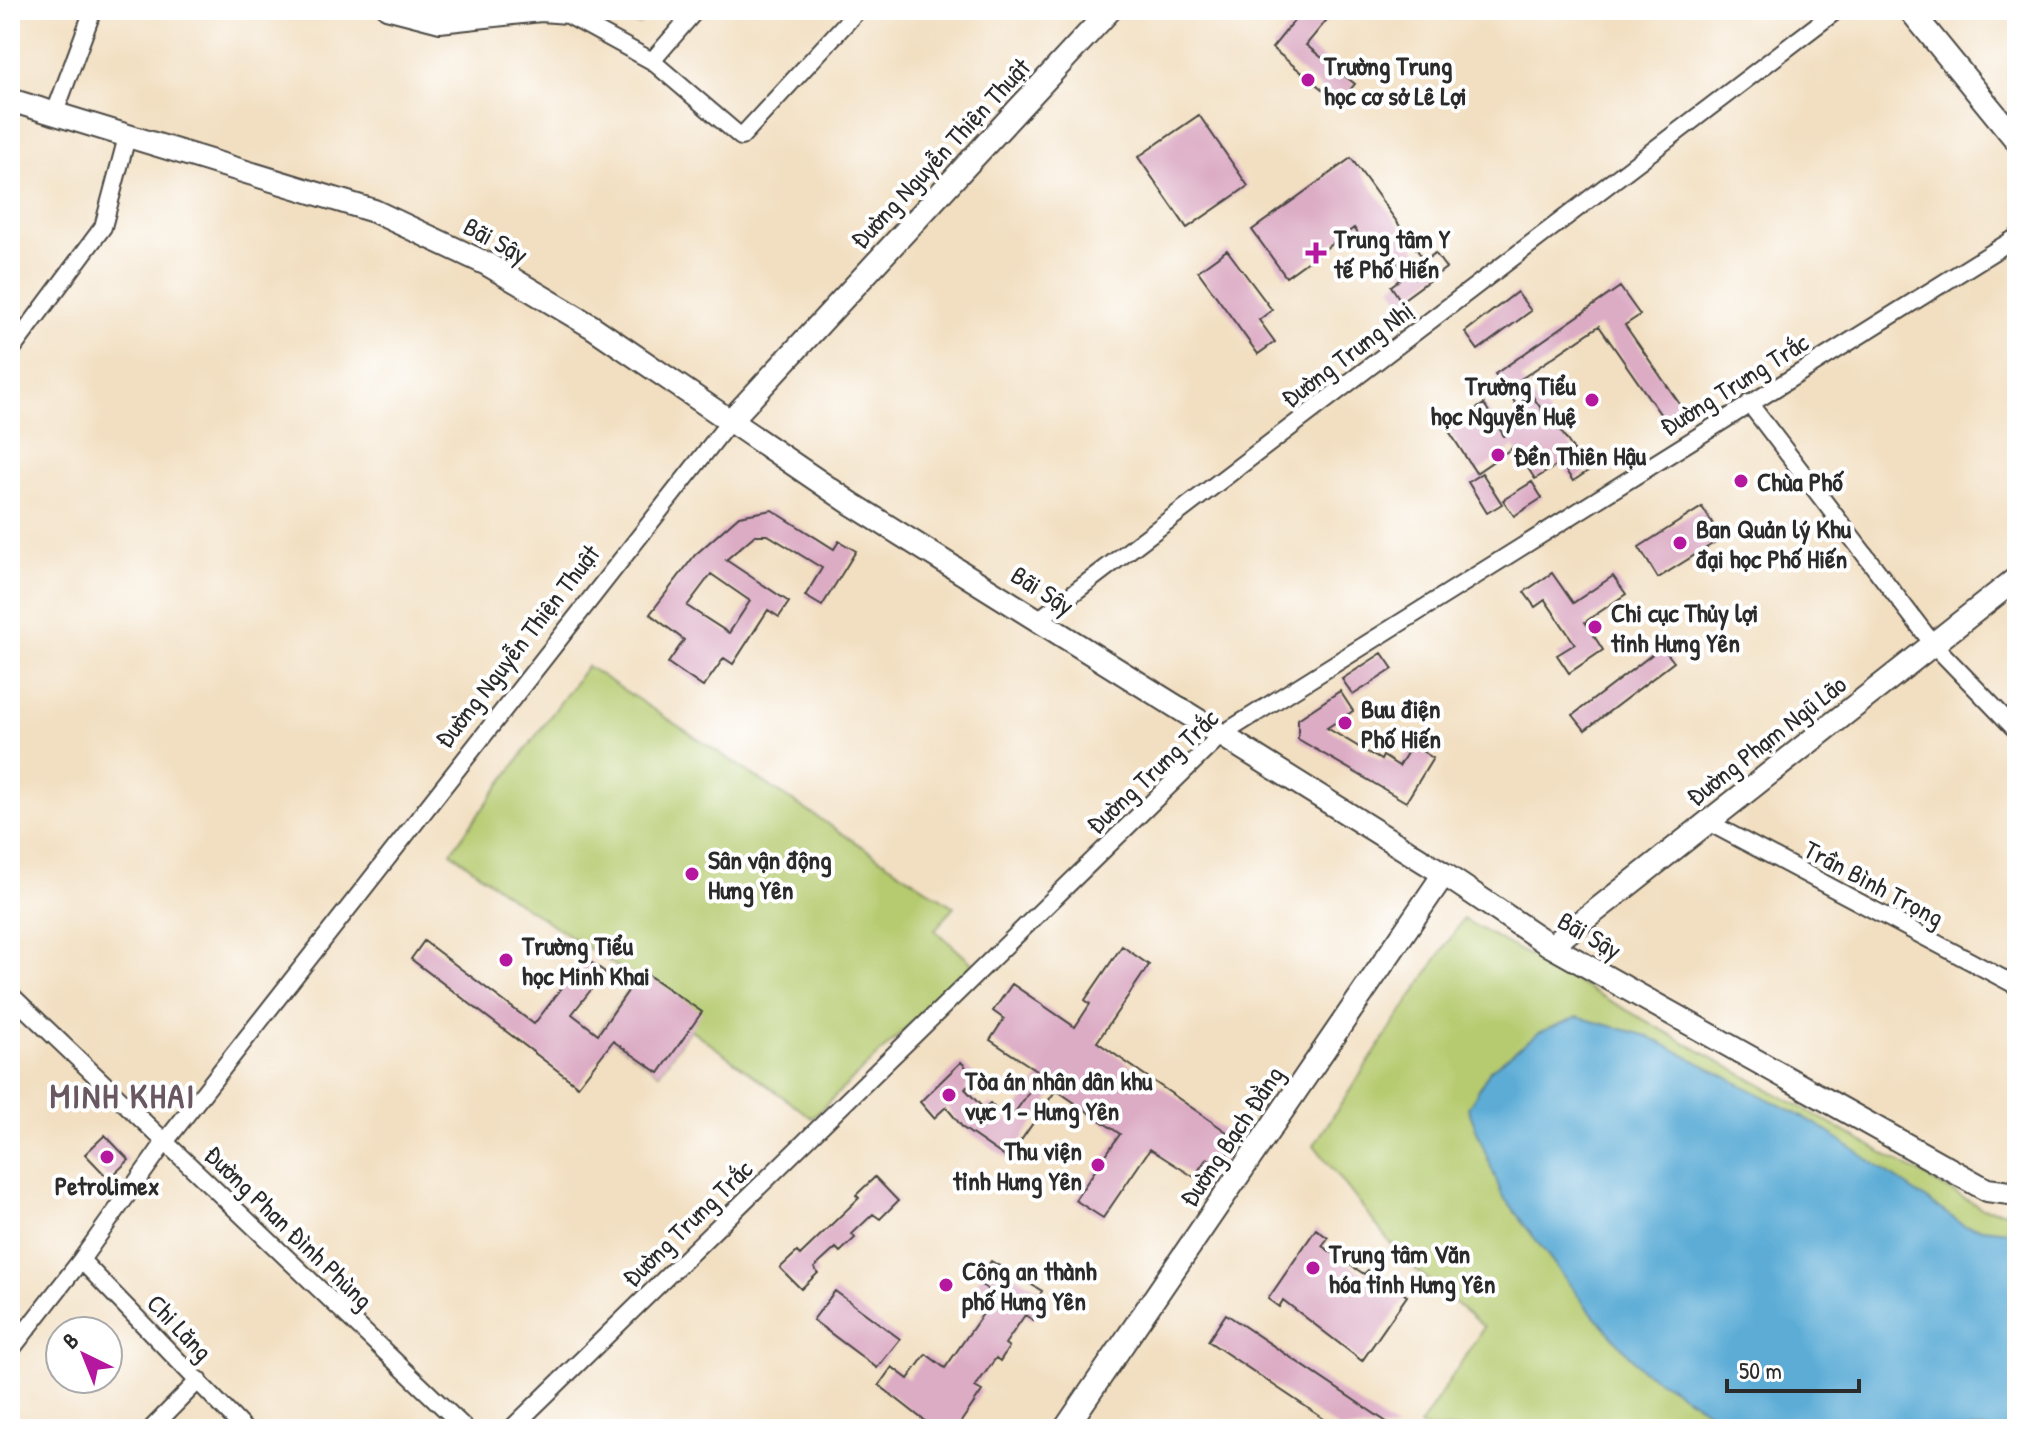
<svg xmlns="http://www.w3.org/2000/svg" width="2027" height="1439" viewBox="0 0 2027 1439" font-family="'Patrick Hand',sans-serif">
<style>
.green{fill:#b6cb6f;stroke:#707b4d;stroke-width:2}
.water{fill:#5cacd6;stroke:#446c80;stroke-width:2}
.building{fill:#dcabc4;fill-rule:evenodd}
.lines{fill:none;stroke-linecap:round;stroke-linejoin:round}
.street-casing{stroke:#494642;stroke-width:20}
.secondary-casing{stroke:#494642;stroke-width:26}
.street{stroke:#fff;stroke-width:16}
.secondary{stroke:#fff;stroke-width:22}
.poi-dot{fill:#b5179e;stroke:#fff;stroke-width:3}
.labels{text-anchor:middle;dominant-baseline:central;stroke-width:8;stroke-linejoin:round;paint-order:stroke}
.poi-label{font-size:26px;font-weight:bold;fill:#2b2b2b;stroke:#fff;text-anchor:start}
.street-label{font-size:26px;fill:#2b2b2b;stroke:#fff}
.district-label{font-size:34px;font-weight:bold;letter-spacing:2px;fill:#695861;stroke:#fff}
</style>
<rect width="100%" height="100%" fill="#fff"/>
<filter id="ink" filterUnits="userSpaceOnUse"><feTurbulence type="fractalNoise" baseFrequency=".0125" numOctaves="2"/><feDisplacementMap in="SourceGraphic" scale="16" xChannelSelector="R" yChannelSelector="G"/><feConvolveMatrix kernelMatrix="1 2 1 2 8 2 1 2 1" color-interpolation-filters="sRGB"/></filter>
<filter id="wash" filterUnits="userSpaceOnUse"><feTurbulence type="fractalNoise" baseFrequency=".006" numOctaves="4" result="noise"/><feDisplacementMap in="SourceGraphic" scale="32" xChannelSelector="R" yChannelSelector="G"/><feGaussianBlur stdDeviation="1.8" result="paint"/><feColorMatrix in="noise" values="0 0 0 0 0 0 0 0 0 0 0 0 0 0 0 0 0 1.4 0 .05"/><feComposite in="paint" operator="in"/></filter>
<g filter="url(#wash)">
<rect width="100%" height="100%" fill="#f2dfc1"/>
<!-- green -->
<path class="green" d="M604,10h51l-16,15z
M587,666l367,241 -19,23 38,34 -161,154 -122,-89 -31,44 -59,-42 36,-52 -126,-82 -59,-45z
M1463,919l519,289 35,5v216h-592l-5,-3 64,-99 -82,-69 -88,-113z"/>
<!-- water -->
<path class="water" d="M1577,1017l71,19 170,89 147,101 52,6v197h-279l-96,-59 -56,-64 -84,-111 -34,-87 22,-38 50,-38z"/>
<g id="blocks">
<!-- building -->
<path class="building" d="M1303,10h32l-29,35 49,39 -16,19 -67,-55z
M1199,115l49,71 -61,42 -49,-71z
M1351,158l74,103 10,-8 11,15 -45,33 -10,-15 15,-11 -29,-40 -12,8 -11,-15 -68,49 -34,-47z
M1227,250l45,60 -13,10 16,22 -17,12 -60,-83z
M1620,287l20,28 -15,10 63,91 -18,12 -71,-102 -78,53 21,31 3,-2 43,63 -15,10 -11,-16 -6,1 -21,13 -21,-32 -38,26 -29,-45 37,-24 20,32 23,-16 -32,-46z
M1517,292l14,19 -53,39 -13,-18z
M1482,473l20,31 -15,9 -19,-31z
M1532,482l10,16 -28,18 -11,-16z
M1702,507l20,31 -64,40 -19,-31z
M772,510l62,39 5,-8 17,10 -34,55 -17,-10 17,-28 -54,-33h-13l-29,25 63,42 -10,15 -11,-7 -35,54 -9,-6 -21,29 -35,-24 16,-23 -34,-26 45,-59 44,-39zM711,574l39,27 -21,32 -42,-27z
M1552,573l21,30 40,-27 13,18 -41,28 18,28 -34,23 -12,-18 18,-11 -30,-44 -10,7 -11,-15z
M1662,647l12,15 -89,68 -12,-15z
M1382,653l11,16 -40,26 -11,-16z
M1340,691l13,20 -26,17 54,32 2,-4 16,10 13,-21 21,13 -27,44 -108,-63v-20z
M424,941l110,83 51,-66 20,14 -33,42 26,20 44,-63 60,41 -43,61 -46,-32 -35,45 -167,-127z
M1122,946l27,19 -52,77 140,97 -18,27 -12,-8 -13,19 -44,-28 -47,69 -28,-18 45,-66 -64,-44 -48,69 -45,-31 -17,-21 -12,11 -14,-16 41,-40 15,15 -11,12 19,20 6,-6 18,19 34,-48 -52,-34 14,-21 -11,-8 19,-27 63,43 15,-23 -5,-4z
M105,1135l24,25 -20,19 -24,-25z
M875,1177l23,24 -18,18 -7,-5 -21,20 3,4 -15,14 -4,-4 -22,20 4,5 -17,16 -21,-21 17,-16 3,3 59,-57 -3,-3z
M1316,1229l12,9 -6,8 42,28 4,-4 39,26 -45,65 -79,-61 -4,7 -11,-8z
M991,1261l51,30 -2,4 7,5 -14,20 -8,-5 -20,29 4,3 -9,14 -4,-3 -21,29 7,4 -26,38h-21l-56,-44 13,-18 16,12 18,-25 19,14 51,-73 -19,-13z
M835,1291l65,48 -23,29 -64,-48z
M1226,1314l171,115h-58l-131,-88z"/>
</g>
</g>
<g filter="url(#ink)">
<use href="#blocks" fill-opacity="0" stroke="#494642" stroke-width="2"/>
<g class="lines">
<!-- street casing -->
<g class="street-casing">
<path id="street" d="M386,10l54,14 101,-11 27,2 84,46 89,76 117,-127
M652,61l44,-51
M54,115l39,-105
M10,352l93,-125 24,-90
M1749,403l184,241 84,87
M1038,620l799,-610
M1708,822l309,164
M10,994l456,435
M81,1260l163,169
M10,1351l71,-91 84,-118 565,-721
M151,1429l48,-49
M511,1429l710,-694 796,-498"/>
</g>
<!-- secondary casing -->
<g class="secondary-casing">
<path id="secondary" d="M1910,10l107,131
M10,100l364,111 113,53 104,62 261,178 592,370 107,72 436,244 30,4
M730,421l380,-411
M1551,946l466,-368
M1065,1429l379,-555"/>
</g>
<!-- street -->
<use href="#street" class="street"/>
<!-- secondary -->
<use href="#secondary" class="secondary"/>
</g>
</g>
<!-- markers -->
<g class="poi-dot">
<circle cx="1308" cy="80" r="8"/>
<path d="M1312 241h8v8h8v8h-8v8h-8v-8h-8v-8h8z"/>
<circle cx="1592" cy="400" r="8"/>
<circle cx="1498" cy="455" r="8"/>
<circle cx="1741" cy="481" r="8"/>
<circle cx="1680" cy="543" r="8"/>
<circle cx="1595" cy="627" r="8"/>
<circle cx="1345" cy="723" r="8"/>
<circle cx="692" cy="874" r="8"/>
<circle cx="506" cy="960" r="8"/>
<circle cx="949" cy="1095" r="8"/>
<circle cx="107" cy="1157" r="8"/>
<circle cx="1098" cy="1165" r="8"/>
<circle cx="1313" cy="1268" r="8"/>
<circle cx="946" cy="1285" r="8"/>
</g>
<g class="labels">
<!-- poi labels -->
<g class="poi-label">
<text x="1324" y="65">Trường Trung<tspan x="1324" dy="30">học cơ sở Lê Lợi</tspan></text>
<text x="1334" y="238">Trung tâm Y<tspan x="1334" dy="30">tế Phố Hiến</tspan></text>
<text x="1576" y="385" text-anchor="end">Trường Tiểu<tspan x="1576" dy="30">học Nguyễn Huệ</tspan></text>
<text x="1514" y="455">Đền Thiên Hậu</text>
<text x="1757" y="481">Chùa Phố</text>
<text x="1696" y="528">Ban Quản lý Khu<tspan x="1696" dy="30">đại học Phố Hiến</tspan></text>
<text x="1611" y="612">Chi cục Thủy lợi<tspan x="1611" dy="30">tỉnh Hưng Yên</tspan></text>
<text x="1361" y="708">Bưu điện<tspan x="1361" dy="30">Phố Hiến</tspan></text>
<text x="708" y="859">Sân vận động<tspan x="708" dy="30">Hưng Yên</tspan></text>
<text x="522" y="945">Trường Tiểu<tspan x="522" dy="30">học Minh Khai</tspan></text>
<text x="965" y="1080">Tòa án nhân dân khu<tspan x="965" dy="30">vực 1 - Hưng Yên</tspan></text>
<text x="1082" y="1150" text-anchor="end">Thu viện<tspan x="1082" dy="30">tỉnh Hưng Yên</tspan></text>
<text x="107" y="1185" text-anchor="middle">Petrolimex</text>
<text x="1329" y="1253">Trung tâm Văn<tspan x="1329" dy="30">hóa tỉnh Hưng Yên</tspan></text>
<text x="962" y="1270">Công an thành<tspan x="962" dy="30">phố Hưng Yên</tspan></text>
</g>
<!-- street labels -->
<g class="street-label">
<text transform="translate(940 153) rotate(-47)">Đường Nguyễn Thiện Thuật</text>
<text transform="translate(496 240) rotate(28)">Bãi Sậy</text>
<text transform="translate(1347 354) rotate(-37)">Đường Trưng Nhị</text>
<text transform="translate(1734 384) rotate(-32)">Đường Trưng Trắc</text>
<text transform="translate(1043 590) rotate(32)">Bãi Sậy</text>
<text transform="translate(517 646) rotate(-52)">Đường Nguyễn Thiện Thuật</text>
<text transform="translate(1766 740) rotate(-38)">Đường Phạm Ngũ Lão</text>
<text transform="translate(1152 771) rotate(-43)">Đường Trưng Trắc</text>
<text transform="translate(1874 883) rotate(28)">Trần Bình Trọng</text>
<text transform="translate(1590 935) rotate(30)">Bãi Sậy</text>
<text transform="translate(1231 1136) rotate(-56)">Đường Bạch Đằng</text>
<text transform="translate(687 1223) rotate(-44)">Đường Trưng Trắc</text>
<text transform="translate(289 1227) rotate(44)">Đường Phan Đình Phùng</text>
<text transform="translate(180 1327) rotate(46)">Chi Lăng</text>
</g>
<!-- district labels -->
<g class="district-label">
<text x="123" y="1096">MINH KHAI</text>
</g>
</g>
<!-- margin -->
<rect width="2027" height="1439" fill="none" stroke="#fff" stroke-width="40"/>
<!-- north arrow -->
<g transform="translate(84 1355) rotate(317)"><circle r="38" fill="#ffffff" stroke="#aaaaaa" stroke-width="2"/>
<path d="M0-6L14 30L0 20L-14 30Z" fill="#b5179e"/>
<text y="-12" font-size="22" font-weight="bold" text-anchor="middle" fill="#2b2b2b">B</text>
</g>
<!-- scale -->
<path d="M1727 1379v12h132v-12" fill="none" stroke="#2b2b2b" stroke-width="4"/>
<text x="1739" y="1379" font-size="24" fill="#2b2b2b" stroke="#ffffff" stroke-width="6" paint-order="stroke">50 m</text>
</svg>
